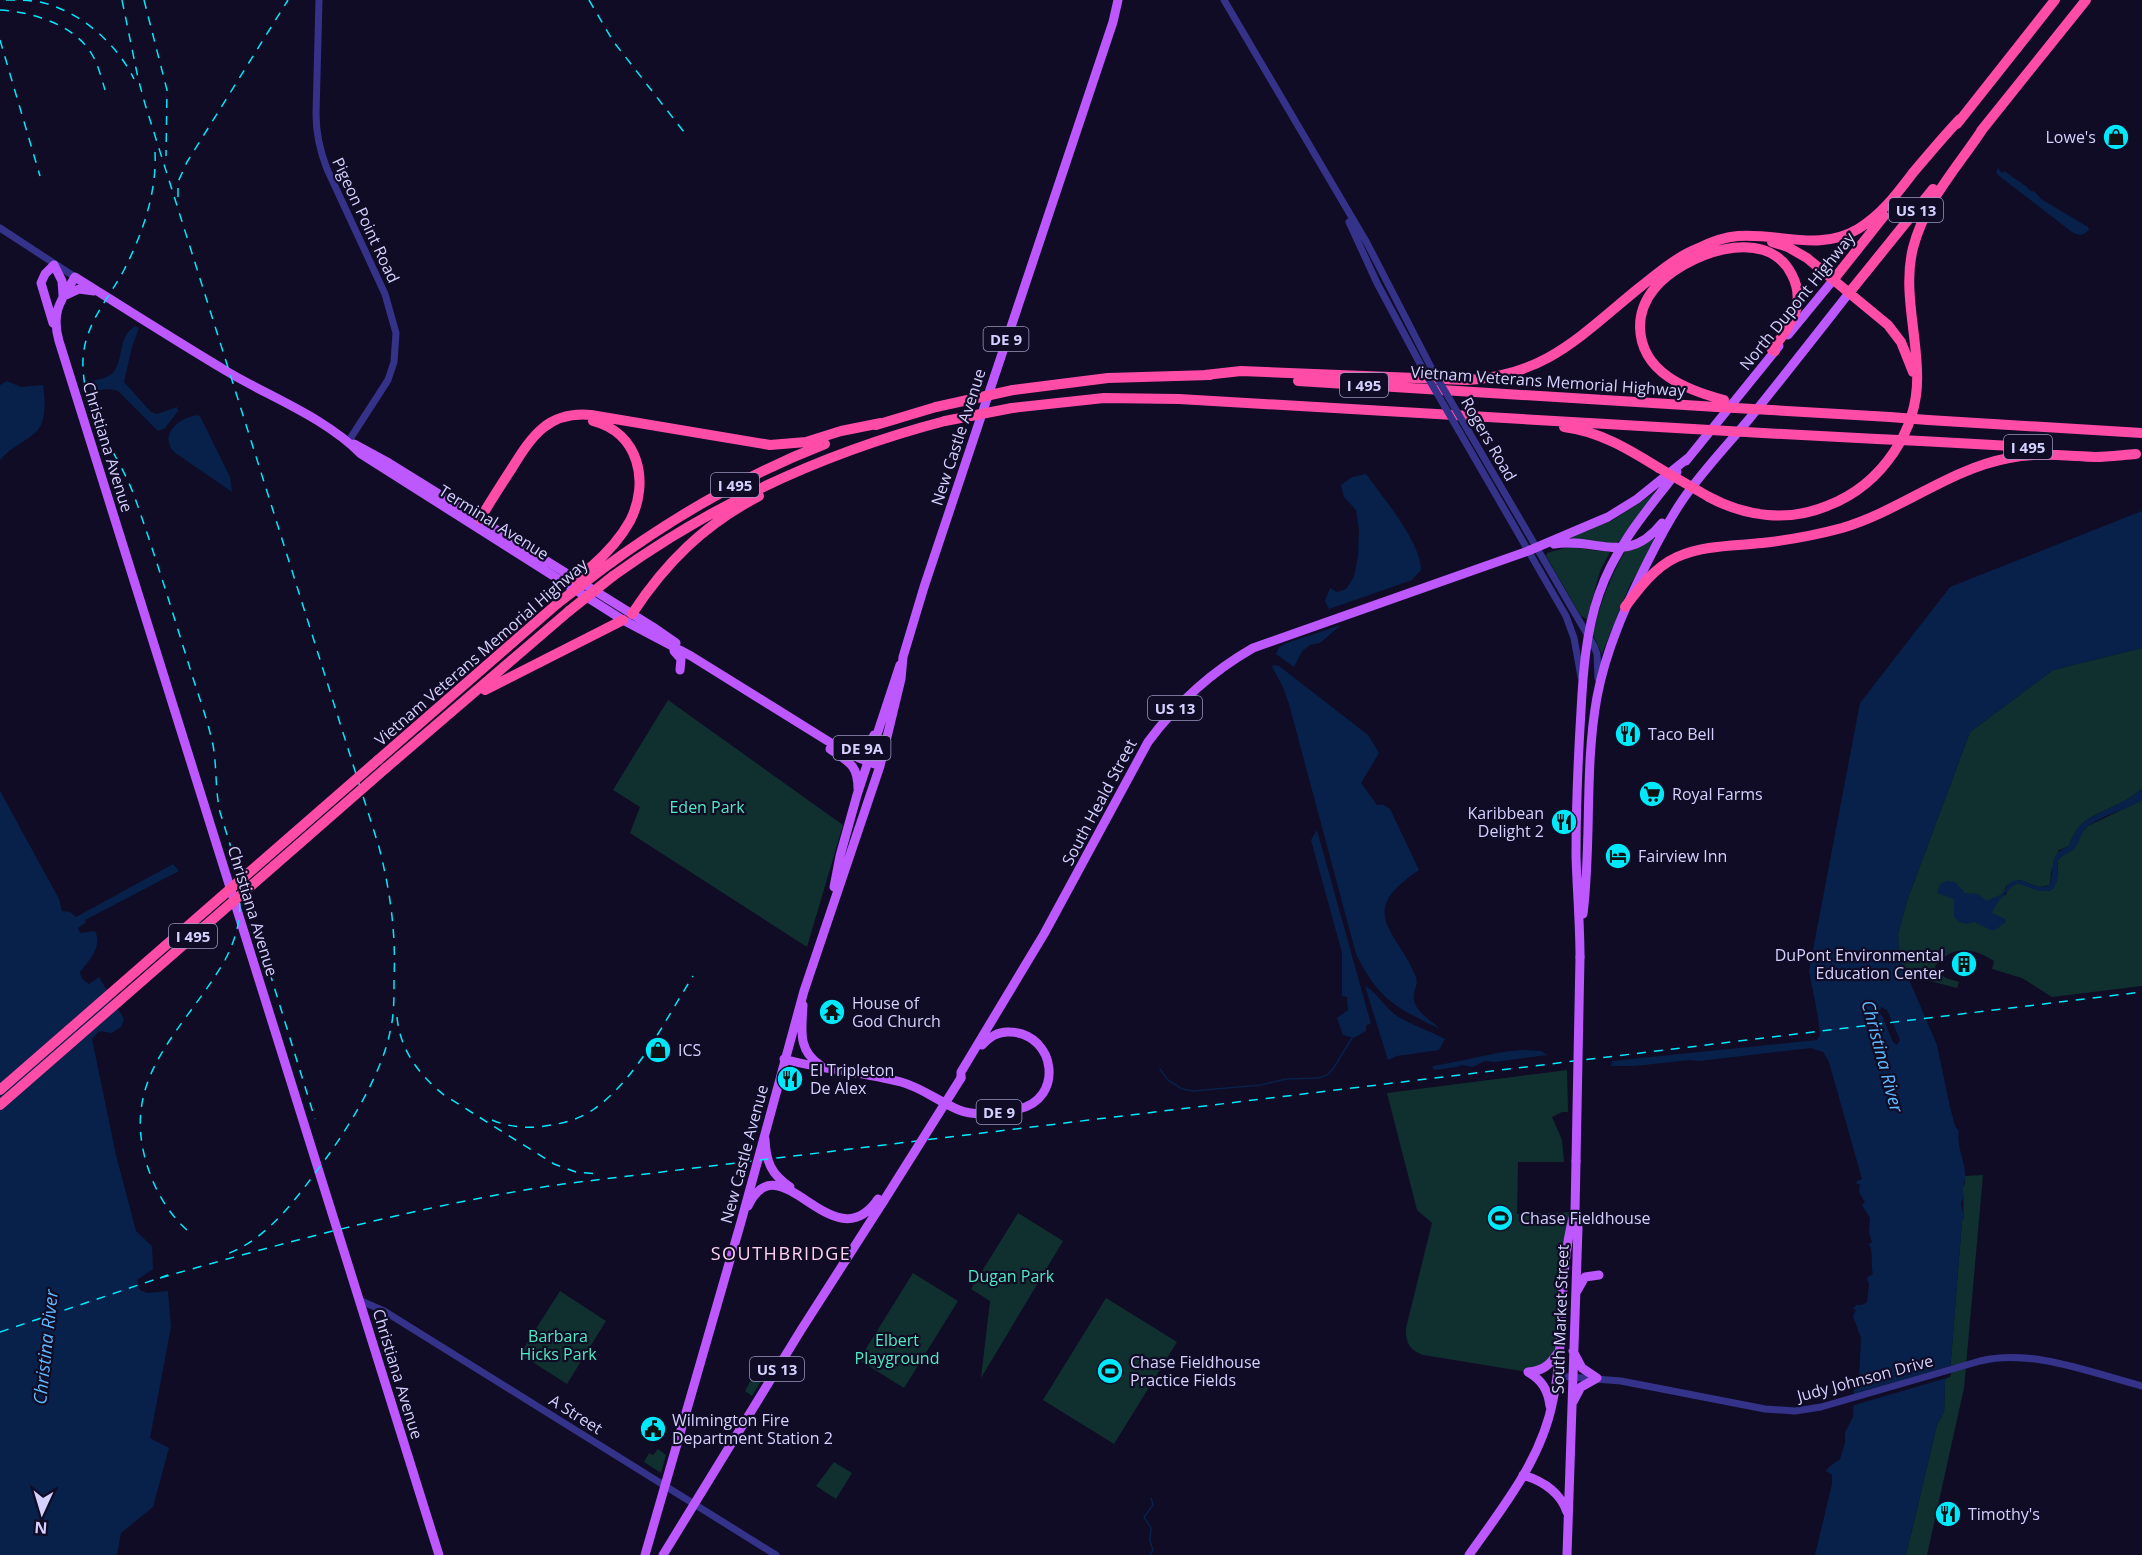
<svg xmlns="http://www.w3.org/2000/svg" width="2142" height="1555" viewBox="0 0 2142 1555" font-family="'Open Sans',sans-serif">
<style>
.green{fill:#0f302e}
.water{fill:#07214a;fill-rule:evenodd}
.pier{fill:#100c26}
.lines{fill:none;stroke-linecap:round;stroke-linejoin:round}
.stream{stroke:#07214a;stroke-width:1.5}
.minor{stroke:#343389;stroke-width:7}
.major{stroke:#bd58ff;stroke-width:9}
.highway{stroke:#ff4ca6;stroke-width:10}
.rail{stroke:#00e9fc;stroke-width:1.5;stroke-dasharray:9 8;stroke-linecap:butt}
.minor-bridge{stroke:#343389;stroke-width:7}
.major-bridge{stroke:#bd58ff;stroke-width:9}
.highway-bridge{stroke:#ff4ca6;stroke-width:10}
.labels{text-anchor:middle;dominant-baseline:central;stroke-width:4.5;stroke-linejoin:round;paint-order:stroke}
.shield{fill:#100c26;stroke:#9a96be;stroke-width:1.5}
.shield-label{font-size:15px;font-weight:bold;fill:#d5d1ff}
.poi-label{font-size:16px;fill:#d5d1ff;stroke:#100c26;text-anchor:start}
.street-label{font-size:16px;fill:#d5d1ff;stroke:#100c26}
.park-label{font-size:16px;fill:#51ebc1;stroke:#100c26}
.water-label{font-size:18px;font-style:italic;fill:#5fb9ff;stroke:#100c26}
.neighbourhood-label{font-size:18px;letter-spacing:1.5px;fill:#ffd3f0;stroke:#100c26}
</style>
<rect width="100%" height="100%" fill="#100c26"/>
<!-- green -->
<path class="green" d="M1657,491l-36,49 -6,4 -43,-5v-3l41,-16z
M1654,538l1,3 -26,46 -27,67 -9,-19c6,-30 17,-57 32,-84l8,-1z
M1568,547l42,5 -10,19 -13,48 -6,-3 -35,-60 1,-3z
M2142,648v141c-7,5 -13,10 -20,13 -25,14 -43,14 -53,44l-10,4 -8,22 -1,13 -11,2 -19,-7 -14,6 -3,7 2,3 4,-8 8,-5c13,3 15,8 32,8l8,-10 1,-21 8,-8 6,-2 9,-17 7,-7 54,-26v186l-90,11 -30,-19 -30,-9 2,-8c-23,-14 -41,-16 -59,5l1,5 10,7 13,4 -2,6 -50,-13 -8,-19 -1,-23 10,-35 62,-166 83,-62z
M668,700l175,125 -36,122 -177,-114 10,-26 -27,-17z
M1567,1070l1,42h-6l-10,5 10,23 2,22h-46l-1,52 58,-2 -20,146 -27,14 -105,-17c-13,-4 -18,-13 -17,-27l26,-105 -15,-13 -30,-117z
M1983,1175l-19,213 -37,167h-21l31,-130 7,-13 1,-31 5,-9 12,-151 2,-4c-2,-9 1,-19 -2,-28l3,-6v-7z
M1018,1213l45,28 -82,137 9,-77 -19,-12z
M913,1273l45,28 -54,87 -45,-28z
M560,1291l46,30 -39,63 -47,-30z
M1106,1298l71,44 -63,102 -71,-44z
M753,1376l8,5 -9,15 -7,-5z
M658,1449l8,6 -5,18 -17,-11 5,-9 4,2z
M834,1462l18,11 -16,26 -20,-13z"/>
<!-- water -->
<path class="water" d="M1998,168l4,5 2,-2 23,16 2,3 6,2 6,7 47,28 1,3c-7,6 -9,6 -17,2l-74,-57 -2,-3z
M135,326l4,2 -7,19 -8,35 27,30 6,2 20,-7 1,4 -13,17 -7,3 -40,-40 -8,-2 -19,2 -3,-8c8,-4 22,-4 27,-13 9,-15 3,-33 20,-44z
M7,381l14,6 22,-2c2,13 4,35 -6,46 -11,11 -25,15 -37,29v-75z
M198,415l3,3 29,59 2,15 -58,-40c-16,-18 6,-35 24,-37z
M1366,474c16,22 56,70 55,96l-9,10 -83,29 -4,-8 5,-13 7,4 9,-3 8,-12 4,-21 1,-27 -3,-19 -12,-13 -3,-12 11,-8z
M2142,511v137l-89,22 -83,62 -62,166 -10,35 1,23 38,89 13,62 5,19 4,5c-4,19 13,39 3,58l2,6 -3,9 3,13 -2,4 -12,151 -5,9 -1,31 -7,13 -31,130h-91l17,-71v-9l-6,-4 3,-4 11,-8 5,-16v-11l8,-15 1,-27 5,-10 2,-42 -8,-22 3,-6 -3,-1 3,-4h6l5,-3 2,-17 -2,-7 6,-4c-3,-10 1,-22 -4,-30l3,-2 -3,-10 1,-14 -8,-13 3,-3 -6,-10 1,-7 -4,-2 1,-2 5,-2 -33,-117 -6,-10 -12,-4 -112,13 -9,-1 -55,6h-24l1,-5 205,-21 3,-5 -2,-18 -9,-46 51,-268 90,-116zM1881,1007l6,3 13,30 -3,5 -4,-3 -13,-31z
M1341,625l-21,18 -10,2 -8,6 -8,16 -18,-13 3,-7 8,-4z
M1274,665l5,1 89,69 11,18 -18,30 16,22h7l6,4 29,61c-64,43 -23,58 -3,107 2,7 -1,11 -2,17 -3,16 16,25 26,35 -45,-22 -61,-29 -84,-75l-67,-250 -6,-17 -11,-20z
M2142,789v11l-3,2c-16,8 -37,14 -51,24 -8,6 -8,18 -15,24 -6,4 -10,5 -15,10l-1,21 -4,8c-14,6 -23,-3 -36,-6 -10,6 -21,20 -25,30l13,6 1,3 -11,8h-4l-17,-8 -7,2 -8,-2 -5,-5v-18l-17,-6 3,-9 7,-3 8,1 10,11 13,1 9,7c4,-3 9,-4 13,-6 6,-4 6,-11 13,-14 12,-5 22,11 37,4 5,-18 -3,-30 19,-39 10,-30 28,-30 53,-44 7,-3 13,-8 20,-13z
M0,791l59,108 3,12 8,1 6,5 97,-53 6,7 -94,49 1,2 -8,6 2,5 15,-2c8,15 -6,30 -15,41l2,7 7,5 10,-7 25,42 -3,8 -9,6 -13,-2 -7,8 24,116 20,76 16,15 1,23 -16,11 3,10 7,3 21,-2 3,36 -21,111 19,10 -16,59 -32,26 -4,22h-117z
M1317,830l54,194 -5,1v6l-12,7 -11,-3 -6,-17 11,-8 -1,-13 -5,-1v-43l-31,-113z
M1365,986c11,5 20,22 32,30 14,9 33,15 48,23l-6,11 -42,6 -9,4z
M1522,1050l19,1 6,4 -52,7 -10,-1 -13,6 -10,-2 -5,2 -23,3 -2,-4c30,-4 59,-14 90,-16z"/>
<!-- pier -->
<path class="pier" d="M1953,1365l-3,12 -99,29v-11z"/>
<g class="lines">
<!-- stream -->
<path class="stream" d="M1160,1069l8,11 14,9 11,2 68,-6 25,-6 32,-1 9,-3 6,-6 19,-31
M1150,1555l3,-5 -3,-9 1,-13 -7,-11 9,-12 -2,-7"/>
<!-- minor -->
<path class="minor" d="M319,0l-3,114c0,20 4,37 11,55l58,125 11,39 -2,29 -6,18 -40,62
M1224,0l143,243 66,128
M1349,222l28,61 47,88
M0,228l75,49
M1459,431l107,185 8,22 7,39
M1469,432l125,214 3,8 1,24
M359,1300l25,11 392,244
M1557,1376l64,5 144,28 30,2 26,-4 159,-46c51,-13 112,12 162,25"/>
<!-- major -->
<path class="major" d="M64,296l15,-7 15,2
M53,323l-12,-40 4,-9 9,-9 8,16 1,14
M1788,335l46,-56
M354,444l35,19 264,164 23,16
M1686,461l93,-115
M1554,544c44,-7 73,23 108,-21
M674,651l7,8 -1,11
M841,745c15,5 26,6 33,-10
M830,749c19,13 28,16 28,40
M834,887l6,-31 17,-61 43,-130
M1583,914c9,-72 1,-145 14,-217 9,-48 29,-92 51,-136 12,-24 25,-49 41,-70 19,-26 41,-49 61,-73 34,-42 66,-83 99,-125
M1580,957c0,-34 -3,-67 -4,-101 0,-48 2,-97 5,-145 2,-39 5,-80 18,-117 16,-47 48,-84 78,-122
M803,1005c-1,24 -6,45 17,60
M784,1059c39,11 79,13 117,23 22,6 38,20 58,28 17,7 41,3 59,-1 46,-9 39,-75 -8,-77 -12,-1 -20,5 -28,13
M961,1078v-6l83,-138 104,-192c29,-39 63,-70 105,-94l275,-97 54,-23 26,-11 29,-18 51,-41
M765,1139c1,23 6,35 25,48
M748,1206c32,-68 85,59 130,-7
M1577,1291l8,-14 14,-2
M1573,1351l9,17 15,10
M1528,1372c14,8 20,18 22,34
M1528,1372c14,-1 21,-6 29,-18
M1573,1402l8,-15 16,-9
M1523,1475c20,6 37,17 44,37
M439,1555l-380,-1214c-8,-28 1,-40 16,-64 51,32 101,64 153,95 44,26 96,45 133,82l262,166 68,36 148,92 20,10 21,8
M645,1555l96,-333 63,-231 76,-225 21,-87 2,-22 21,-70 189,-565 5,-22
M663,1555l138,-225 82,-128
M1469,1555c34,-48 73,-96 84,-155 13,-61 4,-125 21,-186
M1567,1555l11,-327 -3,-16 1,-51"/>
<!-- highway -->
<path class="highway" d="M1957,124l98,-124
M1981,131l105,-131
M1772,242l16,5 19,11 81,67 13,17 12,30
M1834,279l50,-63
M1849,293l84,-104
M1205,375l36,-4 225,9c80,-4 115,-45 173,-92 19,-15 37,-31 60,-40 12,-6 25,-11 39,-12 42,-3 81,16 120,-7 23,-14 38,-34 54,-55 16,-19 31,-37 48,-55
M1298,381l419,26
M1013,390l95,-12 102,-3
M1724,400c-37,-10 -83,-27 -84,-73 0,-13 5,-27 14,-38 28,-34 112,-67 138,-14 15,29 -2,52 -20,75l3,1
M1012,408l92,-10 75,1 514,30
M1771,410l119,7
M1928,420l214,13
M876,425l60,-18
M1564,427c35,4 66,23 95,41
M1763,433l114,6
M1921,441l125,7
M1709,497c37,20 79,25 118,9 55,-21 93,-77 90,-135 -1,-41 -14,-83 -4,-123 12,-47 45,-81 71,-121
M480,519c10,-17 21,-34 32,-51 20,-32 36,-57 79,-53l179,30 36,-3 35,-11 40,-8
M591,567c15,-13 29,-28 39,-46 20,-39 9,-88 -37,-100
M601,570c69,-51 144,-95 224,-126
M613,576c100,-72 213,-124 332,-155
M1625,607c15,-20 30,-40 52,-50 27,-12 56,-11 85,-14 27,-3 54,-8 80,-15 58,-17 107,-59 167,-70 28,-6 58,-2 86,-1 14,0 27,-2 41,-3
M632,614c34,-52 72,-89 127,-118
M485,690l138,-70
M378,760l180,-157
M386,768l183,-157"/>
<!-- rail -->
<path class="rail" d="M6,0c13,0 26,0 38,3 38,10 73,41 90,76
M122,0l16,78 7,26 234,743c12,47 17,87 15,135 0,17 0,34 -4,50 -9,45 -46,103 -74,140 -24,32 -50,67 -89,82
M144,0l23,90 -1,66
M589,0l24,41 71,91
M0,10c34,2 78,16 94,48 5,10 8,22 11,32
M0,40l40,136
M155,152c2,41 -13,83 -31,118 -18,33 -43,58 -41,98 2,50 36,85 52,130 19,54 36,109 53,164 8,27 19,55 25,83 4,22 2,45 7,67l95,307
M178,197v-15l9,-20 101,-162
M397,1017c3,33 22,58 47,78l110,69 22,8 22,2
M492,1120c19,8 39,9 59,5 14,-2 31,-7 43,-16 43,-30 71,-89 99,-133
M187,1230c-20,-18 -32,-40 -40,-65 -28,-90 38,-135 78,-205 11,-21 17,-42 14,-66
M160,1278c133,-38 267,-74 403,-94l1579,-192
M0,1332l168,-57"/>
<!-- minor-bridge -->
<path class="minor-bridge" d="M1424,371l35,60
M1433,371l36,61"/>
<!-- major-bridge -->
<path class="major-bridge" d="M1576,1161l4,-204
M883,1202l78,-124"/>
<!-- highway-bridge -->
<path class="highway-bridge" d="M936,407l77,-17
M1717,407l54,3
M1890,417l38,3
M945,421l67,-13
M1693,429l70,4
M1877,439l44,2
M1659,468l50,29
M576,581l15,-14
M558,603l43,-33
M569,611l44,-35
M0,1090l378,-330
M0,1105l386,-337"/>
</g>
<!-- icons -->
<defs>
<g id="shop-disc" transform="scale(1.35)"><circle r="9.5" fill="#00e9fc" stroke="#100c26"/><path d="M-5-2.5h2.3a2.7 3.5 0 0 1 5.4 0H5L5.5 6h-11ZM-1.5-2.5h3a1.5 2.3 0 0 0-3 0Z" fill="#111"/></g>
<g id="restaurant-disc" transform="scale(1.35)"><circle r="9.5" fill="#00e9fc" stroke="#100c26"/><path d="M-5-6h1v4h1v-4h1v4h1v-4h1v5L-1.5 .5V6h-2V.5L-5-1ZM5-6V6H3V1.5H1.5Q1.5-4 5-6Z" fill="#111"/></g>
<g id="supermarket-disc" transform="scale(1.35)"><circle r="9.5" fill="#00e9fc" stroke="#100c26"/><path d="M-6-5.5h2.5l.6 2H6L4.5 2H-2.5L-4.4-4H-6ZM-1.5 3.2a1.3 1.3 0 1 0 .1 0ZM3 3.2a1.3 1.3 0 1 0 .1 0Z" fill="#111"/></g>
<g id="hotel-disc" transform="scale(1.35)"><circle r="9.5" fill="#00e9fc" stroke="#100c26"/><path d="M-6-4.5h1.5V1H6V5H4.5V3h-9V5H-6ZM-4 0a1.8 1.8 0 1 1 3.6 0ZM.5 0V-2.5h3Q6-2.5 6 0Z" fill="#111"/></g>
<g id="building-disc" transform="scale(1.35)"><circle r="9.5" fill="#00e9fc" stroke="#100c26"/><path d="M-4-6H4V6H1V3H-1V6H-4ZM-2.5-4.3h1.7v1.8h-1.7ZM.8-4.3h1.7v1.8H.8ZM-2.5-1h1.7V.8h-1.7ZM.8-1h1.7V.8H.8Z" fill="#111"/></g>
<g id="temple-disc" transform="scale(1.35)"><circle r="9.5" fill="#00e9fc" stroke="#100c26"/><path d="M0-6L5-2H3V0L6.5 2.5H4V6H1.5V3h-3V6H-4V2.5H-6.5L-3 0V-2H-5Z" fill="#111"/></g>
<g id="stadium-disc" transform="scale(1.35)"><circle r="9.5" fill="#00e9fc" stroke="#100c26"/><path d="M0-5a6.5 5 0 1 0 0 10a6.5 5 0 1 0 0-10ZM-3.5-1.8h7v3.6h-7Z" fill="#111"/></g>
<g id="civic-disc" transform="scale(1.35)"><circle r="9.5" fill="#00e9fc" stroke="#100c26"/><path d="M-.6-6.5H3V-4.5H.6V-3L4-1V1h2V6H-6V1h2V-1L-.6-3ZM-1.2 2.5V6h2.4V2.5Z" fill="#111"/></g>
</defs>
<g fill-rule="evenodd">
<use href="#shop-disc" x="2116" y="137"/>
<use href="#restaurant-disc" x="1628" y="734"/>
<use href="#supermarket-disc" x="1652" y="794"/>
<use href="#restaurant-disc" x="1564" y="822"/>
<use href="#hotel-disc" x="1618" y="856"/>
<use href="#building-disc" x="1964" y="964"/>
<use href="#temple-disc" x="832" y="1012"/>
<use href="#shop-disc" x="658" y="1050"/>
<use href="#restaurant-disc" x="790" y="1079"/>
<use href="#stadium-disc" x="1500" y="1218"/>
<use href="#stadium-disc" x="1110" y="1371"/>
<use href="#civic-disc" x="653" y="1429"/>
<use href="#restaurant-disc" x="1948" y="1514"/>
</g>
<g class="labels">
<!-- shield labels -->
<g class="shield">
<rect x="1889" y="198" width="54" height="24" rx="4.5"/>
<rect x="983.5" y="327" width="45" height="24" rx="4.5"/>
<rect x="1340" y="373" width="48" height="24" rx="4.5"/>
<rect x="2004" y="435" width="48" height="24" rx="4.5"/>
<rect x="711" y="473" width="48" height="24" rx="4.5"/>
<rect x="1148" y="696" width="54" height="24" rx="4.5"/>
<rect x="833.5" y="736" width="57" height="24" rx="4.5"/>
<rect x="169" y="924" width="48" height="24" rx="4.5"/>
<rect x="976.5" y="1100" width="45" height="24" rx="4.5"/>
<rect x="750" y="1357" width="54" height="24" rx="4.5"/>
</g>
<g class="shield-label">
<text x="1916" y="210">US 13</text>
<text x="1006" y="339">DE 9</text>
<text x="1364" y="385">I 495</text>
<text x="2028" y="447">I 495</text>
<text x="735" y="485">I 495</text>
<text x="1175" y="708">US 13</text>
<text x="862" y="748">DE 9A</text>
<text x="193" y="936">I 495</text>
<text x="999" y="1112">DE 9</text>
<text x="777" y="1369">US 13</text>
</g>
<!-- poi labels -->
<g class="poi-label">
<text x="2096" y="137" text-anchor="end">Lowe's</text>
<text x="1648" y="734">Taco Bell</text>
<text x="1672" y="794">Royal Farms</text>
<text x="1544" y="813" text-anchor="end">Karibbean<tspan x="1544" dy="18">Delight 2</tspan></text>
<text x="1638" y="856">Fairview Inn</text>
<text x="1944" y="955" text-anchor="end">DuPont Environmental<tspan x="1944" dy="18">Education Center</tspan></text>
<text x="852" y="1003">House of<tspan x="852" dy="18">God Church</tspan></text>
<text x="678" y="1050">ICS</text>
<text x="810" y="1070">El Tripleton<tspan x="810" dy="18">De Alex</tspan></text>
<text x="1520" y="1218">Chase Fieldhouse</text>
<text x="1130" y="1362">Chase Fieldhouse<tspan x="1130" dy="18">Practice Fields</tspan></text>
<text x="672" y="1420">Wilmington Fire<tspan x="672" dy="18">Department Station 2</tspan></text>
<text x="1968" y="1514">Timothy's</text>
</g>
<!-- street labels -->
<g class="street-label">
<text transform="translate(366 220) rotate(65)">Pigeon Point Road</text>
<text transform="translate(1797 301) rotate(-51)">North Dupont Highway</text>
<text transform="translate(1548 381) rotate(4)">Vietnam Veterans Memorial Highway</text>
<text transform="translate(958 437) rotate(-72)">New Castle Avenue</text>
<text transform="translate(1489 439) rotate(60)">Rogers Road</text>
<text transform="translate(108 447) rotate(73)">Christiana Avenue</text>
<text transform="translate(494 522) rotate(32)">Terminal Avenue</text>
<text transform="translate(481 652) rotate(-41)">Vietnam Veterans Memorial Highway</text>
<text transform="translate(1099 802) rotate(-62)">South Heald Street</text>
<text transform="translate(253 911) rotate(73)">Christiana Avenue</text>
<text transform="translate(744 1154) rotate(-75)">New Castle Avenue</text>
<text transform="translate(1560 1319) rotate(-88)">South Market Street</text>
<text transform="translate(398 1374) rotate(73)">Christiana Avenue</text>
<text transform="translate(1865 1378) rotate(-15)">Judy Johnson Drive</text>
<text transform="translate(576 1414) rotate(32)">A Street</text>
</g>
<!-- park labels -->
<g class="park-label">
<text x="707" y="807">Eden Park</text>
<text x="1011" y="1276">Dugan Park</text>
<text x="558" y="1336">Barbara<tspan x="558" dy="18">Hicks Park</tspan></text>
<text x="897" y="1340">Elbert<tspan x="897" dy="18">Playground</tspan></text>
</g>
<!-- water labels -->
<g class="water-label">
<text transform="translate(1883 1056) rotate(75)">Christina River</text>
<text transform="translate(45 1347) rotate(-84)">Christina River</text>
</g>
<!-- neighbourhood labels -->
<g class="neighbourhood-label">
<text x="781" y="1253">SOUTHBRIDGE</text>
</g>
</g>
<!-- north arrow -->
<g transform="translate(42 1513) rotate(184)" stroke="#100c26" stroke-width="4.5" paint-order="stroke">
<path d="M0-4.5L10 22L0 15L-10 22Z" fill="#d5d1ff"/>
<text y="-9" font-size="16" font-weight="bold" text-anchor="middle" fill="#d5d1ff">N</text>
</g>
</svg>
